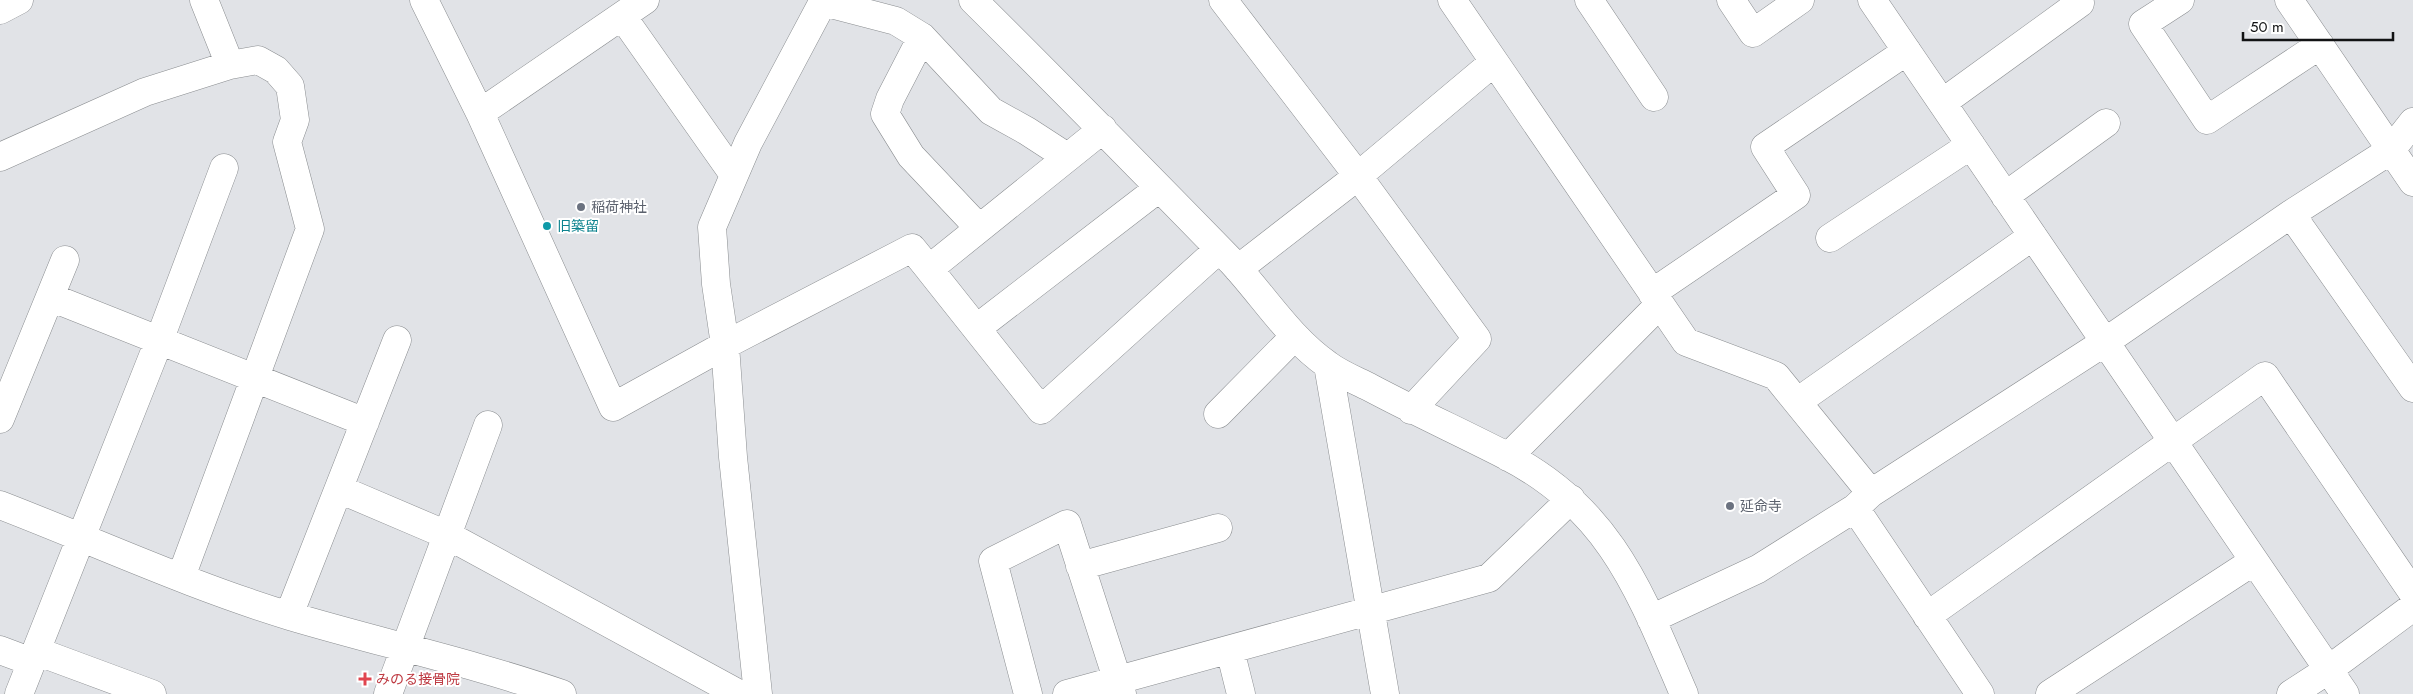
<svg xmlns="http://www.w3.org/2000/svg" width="2413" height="694" viewBox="0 0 2413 694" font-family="Jost,'Noto Sans JP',sans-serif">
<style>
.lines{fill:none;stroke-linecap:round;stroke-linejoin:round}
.minor-casing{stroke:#8a8d90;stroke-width:29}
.minor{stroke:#fff;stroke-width:28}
.worship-dot{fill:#6b7280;stroke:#fff;stroke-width:2}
.culture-dot{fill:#0f9aa8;stroke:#fff;stroke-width:2}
.health-dot{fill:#e0444e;stroke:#fff;stroke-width:2}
.labels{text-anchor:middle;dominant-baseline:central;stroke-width:4;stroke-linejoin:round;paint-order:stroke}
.worship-label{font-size:14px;fill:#5b616d;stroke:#fff;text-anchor:start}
.culture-label{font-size:14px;fill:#0d838f;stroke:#fff;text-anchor:start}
.health-label{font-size:14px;fill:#be3a42;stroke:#fff;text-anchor:start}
</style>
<rect width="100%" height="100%" fill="#e1e3e7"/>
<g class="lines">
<!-- minor casing -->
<g class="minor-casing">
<path id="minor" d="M204,0l26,65
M424,0l56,113 133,294 112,-62 187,-97 17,21 174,-140
M973,0c87,86 172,173 258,261 32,34 58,77 97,104 12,9 27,15 41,22 45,24 91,45 136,68 106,54 135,137 179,239
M1223,0l135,176 119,163 -66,71
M1452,0l234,342 90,34 95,117
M1589,0l65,97
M1731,0l22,33 47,-33
M1872,0l473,694
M2180,0l-37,24 64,96 113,-75
M2289,0l124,182
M823,2l73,19 26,16 69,74 36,20 40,26
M0,10l19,-10
M622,16l112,159
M922,37l-32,62 -5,15 26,42 68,72
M1942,103l138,-100
M480,113l165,-113
M0,157l145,-65 85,-27 28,-5 18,10 14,16 5,34 -8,22 23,87 -129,348
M2005,196l101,-73
M2291,214l122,174
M1830,238l141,-93
M929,269l112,141 178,-161
M1238,269l120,-93 136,-114
M1652,293l144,-98 -31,-48 142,-96
M50,297l315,125
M977,328l182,-140
M1328,365l57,329
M1797,402l236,-166
M1218,414l77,-78
M0,419l65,-159
M1508,457l152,-153
M339,489l108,46 292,159
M0,505c96,37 191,81 290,111 91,27 183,47 272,78
M1855,508l125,186
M1080,566l138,-38
M289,615l108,-275
M1927,616l338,-240 148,217
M1651,619l107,-50 97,-61 16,-15 234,-151 186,-128 100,-64 22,-28
M0,650l32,12
M1230,650l11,44
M36,651l116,43
M19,694l140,-353 65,-173
M388,694l100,-269
M758,694l-25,-237 -8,-112 -9,-61 -4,-57 36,-84 76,-143
M1028,694l-35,-133 74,-37 55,170
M1067,694l422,-116 82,-79
M2050,694l204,-133
M2291,694l37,-24 85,-63"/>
</g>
<!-- minor -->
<use href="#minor" class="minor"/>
</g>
<!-- markers -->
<g class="worship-dot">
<circle cx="581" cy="207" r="5"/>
<circle cx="1730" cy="506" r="5"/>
</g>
<circle class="culture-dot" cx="547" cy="226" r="5"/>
<path class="health-dot" d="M362.5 671.5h5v5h5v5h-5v5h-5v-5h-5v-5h5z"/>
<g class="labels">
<!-- worship labels -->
<g class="worship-label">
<text x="591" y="207">稲荷神社</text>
<text x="1740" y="506">延命寺</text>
</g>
<!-- culture labels -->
<g class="culture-label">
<text x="557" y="226">旧築留</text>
</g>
<!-- health labels -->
<g class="health-label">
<text x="376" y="679">みのる接骨院</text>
</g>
</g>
<!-- scale -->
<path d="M2243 32v8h150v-8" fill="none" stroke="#121314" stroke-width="2.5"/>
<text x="2250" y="32" font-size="15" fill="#121314" stroke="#ffffff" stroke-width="4" paint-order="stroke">50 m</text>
</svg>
